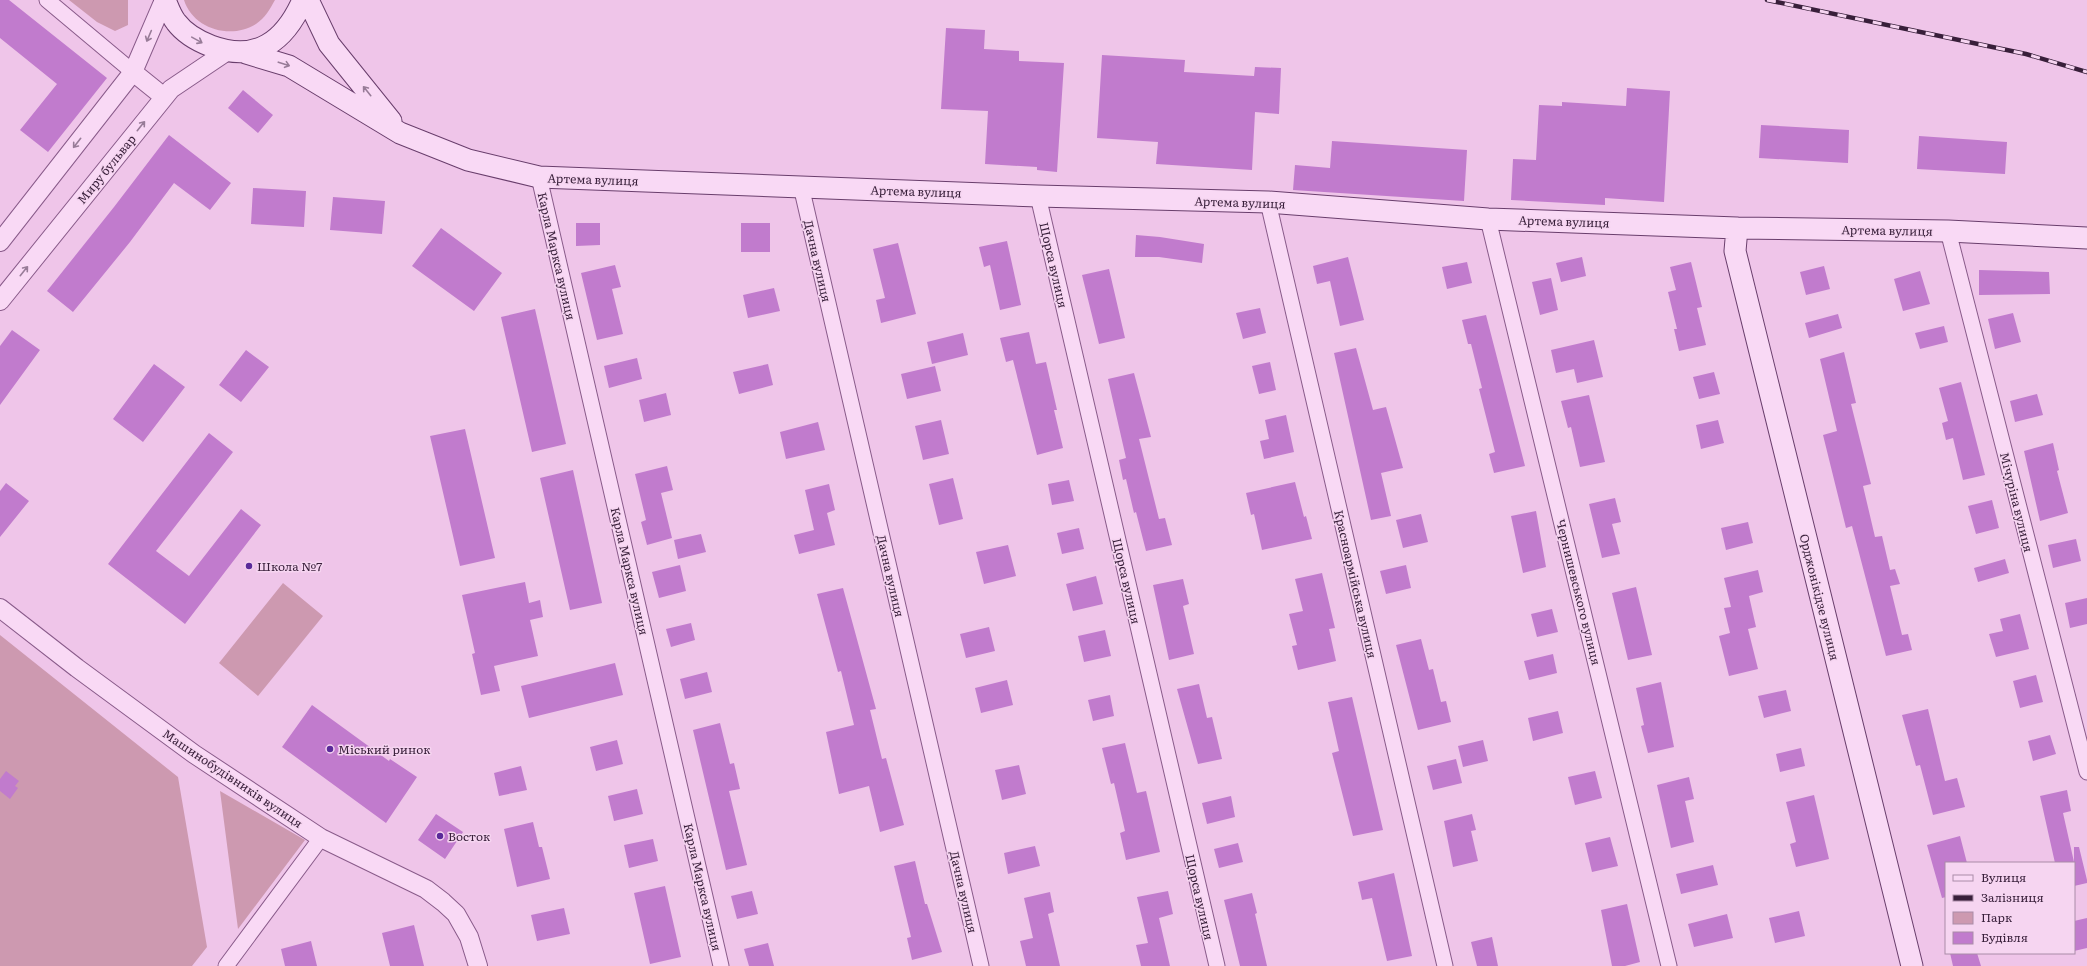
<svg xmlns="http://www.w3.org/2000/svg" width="2087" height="966" viewBox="0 0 2087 966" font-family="Literata,serif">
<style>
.green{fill:#cd99b0}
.building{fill:#c17bcd}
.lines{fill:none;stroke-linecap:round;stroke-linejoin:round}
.minor-casing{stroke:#895b8a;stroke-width:17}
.tertiary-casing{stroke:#895b8a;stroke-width:20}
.secondary-casing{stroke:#693e6c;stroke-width:23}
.minor{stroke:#f9d9f5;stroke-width:15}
.tertiary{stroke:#f9d9f5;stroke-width:18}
.secondary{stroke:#f9d9f5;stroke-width:21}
.rail-casing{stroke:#381f3a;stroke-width:4.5}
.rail{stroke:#f6d5f1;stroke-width:3;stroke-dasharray:9;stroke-linecap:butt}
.oneway{stroke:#987c98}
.poi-dot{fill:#5a2a9a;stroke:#f6d5f1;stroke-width:1.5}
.labels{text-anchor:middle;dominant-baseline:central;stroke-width:3;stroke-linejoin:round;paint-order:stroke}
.street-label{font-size:12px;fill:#381f3a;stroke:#f6d5f1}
.poi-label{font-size:12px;fill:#381f3a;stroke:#f6d5f1;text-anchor:start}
</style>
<rect width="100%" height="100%" fill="#efc5e9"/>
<!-- green -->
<path class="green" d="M69,0h59v25l-13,6 -18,-9z
M184,0h91c-5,9 -10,18 -19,24 -25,16 -63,5 -72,-24z
M283,583l40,33 -65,80 -39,-33z
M0,635l178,142 29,170 -15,19h-192z
M220,791l85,49 -67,89z"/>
<!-- building -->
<path class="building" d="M0,0h9l98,78 -59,74 -28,-22 37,-46 -57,-46z
M946,28l39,2 -1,19 35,2v10l45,2 -7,109 -20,-2v-3l-52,-3 3,-53 -47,-2z
M1102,55l83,5 -1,12 70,4 1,-9 26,1 -2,46 -24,-2 -3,58 -96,-6 2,-22 -61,-4z
M1627,88l43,3 -6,111 -59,-4v7l-94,-5 2,-41 23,1 3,-55 23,1v-4l64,4z
M243,90l30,25 -15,18 -30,-25z
M1761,125l88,5 -1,33 -89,-5z
M169,135l62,48 -21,27 -36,-27 -44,59 -57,70 -26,-21 67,-84z
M1919,136l88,6 -2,32 -88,-5z
M1332,141l135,9 -3,51 -171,-11 2,-25 35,3z
M253,188l53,3 -2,36 -53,-3z
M333,197l52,4 -3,33 -52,-4z
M576,223h24v22l-24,1z
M741,223h29v29h-29z
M441,228l61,45 -28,38 -62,-45z
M1136,235l24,2 44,7 -2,19 -43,-6h-24z
M1007,241l14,64 -21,5 -10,-45 -6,2 -5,-20z
M898,243l18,71 -35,9 -5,-23 9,-2 -12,-49z
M1348,257l16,63 -24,6 -10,-45 -13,3 -4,-18z
M1582,257l4,19 -25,6 -5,-19z
M1467,262l5,21 -25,6 -5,-22z
M1691,262l11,45 -5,1 9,37 -27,6 -5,-22h3l-9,-37 8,-2 -6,-23z
M615,265l6,22 -9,2 11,45 -26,6 -16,-67z
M1824,266l6,23 -24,6 -6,-23z
M1109,269l16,69 -26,6 -17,-69z
M1979,270l70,2 1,22 -71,1z
M1920,271l10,33 -27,7 -9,-32z
M1551,278l7,32 -18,5 -8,-33z
M774,288l6,23 -32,7 -5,-23z
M1260,308l6,25 -23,6 -7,-26z
M535,309l31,135 -34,8 -31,-135z
M2013,313l8,29 -26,7 -7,-30z
M1838,314l4,14 -33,10 -4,-15z
M1486,315l39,151 -31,7 -5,-19 6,-2 -16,-63 3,-1 -11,-44h-3l-6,-24z
M1944,326l4,16 -28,7 -5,-16z
M12,330l28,20 -40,55v-59z
M1029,332l7,32 10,-2 11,48h-3l9,38 -26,7 -24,-95 -7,2 -6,-24z
M963,333l5,22 -36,9 -5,-22z
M1594,340l9,37 -26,6 -3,-14 -18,4 -5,-23z
M1356,348l17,62 13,-3 17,61 -22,5 10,43 -20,4 -37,-167z
M246,350l23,17 -28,35 -22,-17z
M1844,352l12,51 -5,1 20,80 -8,2 12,51 7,-1 8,34 5,-1 5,15 -10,2 12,49 6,-1 4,16 -26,6 -34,-130 -6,2 -23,-93 14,-4 -17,-72z
M637,358l5,21 -33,9 -5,-22z
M1270,362l6,28 -17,4 -7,-28z
M154,364l31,23 -42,55 -30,-23z
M768,364l5,21 -34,9 -6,-22z
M935,366l6,25 -34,8 -6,-25z
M1714,372l6,22 -21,5 -6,-22z
M1134,373l17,64 -12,2 20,80 6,-1 7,27 -26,6 -10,-39 -2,1 -8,-34 -3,1 -4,-20 7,-2 -18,-79z
M1961,382l24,93 -22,5 -10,-42 -7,2 -4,-17 6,-2 -9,-33z
M666,393l5,22 -27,7 -5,-22z
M2037,394l6,21 -28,7 -5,-21z
M1589,395l16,67 -25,5 -9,-40 -3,1 -7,-27z
M1286,415l8,37 -30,7 -4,-18 9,-2 -4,-19z
M941,420l8,34 -26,6 -8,-34z
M1718,420l6,23 -23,6 -5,-24z
M818,422l7,28 -39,9 -6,-27z
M465,429l30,129 -35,8 -30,-130z
M209,433l24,19 -77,99 33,25 52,-67 20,16 -76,99 -77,-60z
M2053,443l6,27 -2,1 11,42 -28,8 -16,-70z
M667,466l6,24 -12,3 11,45 -25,7 -6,-23 5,-2 -11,-46z
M573,470l29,133 -32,7 -30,-132z
M953,478l10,41 -24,6 -10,-41z
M1069,480l5,21 -22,4 -4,-21z
M1295,482l9,35 2,-1 6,23 -50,11 -8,-36 -3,1 -5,-22z
M6,483l23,18 -29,36v-46z
M829,484l6,26 -8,3 8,32 -36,9 -5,-19 20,-5 -9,-40z
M1615,498l6,24 -9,2 8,30 -18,4 -13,-54z
M1992,500l7,28 -23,6 -8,-28z
M1536,511l10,56 -23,6 -12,-57z
M1421,514l7,28 -25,6 -7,-28z
M1748,522l5,21 -27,7 -5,-22z
M1079,528l5,21 -22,5 -5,-21z
M701,534l5,18 -28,7 -4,-19z
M2076,539l5,22 -28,7 -5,-23z
M1008,545l8,31 -32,8 -8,-32z
M2005,559l4,14 -31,9 -4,-14z
M680,565l6,26 -27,7 -7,-26z
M1406,565l5,23 -25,6 -6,-23z
M1758,570l5,22 -14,4 7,31 -8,2 10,40 -29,7 -10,-40 11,-3 -6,-25 7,-1 -7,-29z
M1322,573l13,55 -6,1 7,32 -38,9 -6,-24 5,-1 -8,-31 14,-3 -8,-32z
M1096,576l7,28 -30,7 -7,-27z
M1183,579l6,25 -6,2 11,48 -25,6 -16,-75z
M525,582l4,21 11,-3 3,17 -13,3 8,36 -44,10 6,25 -19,4 -9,-41 3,-1 -13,-58z
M1636,587l16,68 -24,5 -16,-67z
M843,588l33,121 -6,1 12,49 4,-1 18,67 -24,7 -11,-46 -30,8 -13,-62 28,-7 -13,-54 -3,1 -21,-78z
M2087,598v26l-17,4 -5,-25z
M1552,609l6,23 -21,5 -6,-23z
M2020,614l9,35 -33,8 -7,-23 14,-3 -3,-12z
M691,623l4,17 -24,7 -5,-18z
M989,627l6,24 -29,7 -6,-24z
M1105,630l6,26 -27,6 -6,-26z
M1421,639l8,31 4,-1 8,33 5,-1 5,21 -33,8 -22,-85z
M1553,654l4,19 -28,7 -5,-19z
M615,663l8,32 -94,23 -8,-32z
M707,672l5,20 -27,7 -5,-20z
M2036,675l7,27 -23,6 -7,-27z
M1007,680l6,25 -32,8 -6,-25z
M1661,682l13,65 -26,6 -7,-27 3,-1 -8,-37z
M1199,684l8,34 5,-1 10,42 -24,5 -21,-75z
M1786,690l5,21 -27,7 -6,-22z
M1110,695l4,21 -21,5 -5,-21z
M1352,697l31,133 -30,6 -21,-83 7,-2 -11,-49z
M312,705l77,56 1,-2 27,18 -31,46 -104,-76z
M1928,709l17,72 12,-3 8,29 -32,8 -13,-50 -4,1 -14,-51z
M1558,711l5,22 -30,8 -5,-23z
M720,723l10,41 4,-1 6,26 -11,2 18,74 -21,5 -33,-140z
M2050,735l6,19 -23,7 -5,-20z
M617,740l6,24 -27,7 -6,-24z
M1483,740l5,21 -25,6 -5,-21z
M1125,743l12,50 9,-2 14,61 -34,8 -6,-27 5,-2 -11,-48 -3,1 -9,-36z
M1801,748l4,18 -25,6 -4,-18z
M1456,759l6,24 -29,7 -6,-24z
M1019,765l7,29 -24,6 -7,-30z
M521,766l6,24 -28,6 -5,-23z
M6,771l13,10 -4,5 3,2 -8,11 -10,-8v-12z
M1595,771l7,27 -27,7 -7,-28z
M1689,777l5,22 -9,2 9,41 -23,6 -14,-63z
M637,789l6,25 -29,7 -6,-25z
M2067,790l4,21 -8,2 11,49v-15h5l8,33v3l-13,3v-23h-19l-15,-67z
M1814,795l15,64 -33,8 -6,-23 6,-2 -10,-40z
M1231,796l4,21 -28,7 -5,-21z
M436,814l27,18 -18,27 -27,-19z
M1472,814l4,16 -5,1 7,30 -25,6 -9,-46z
M533,822l6,25h3l8,32 -33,8 -13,-58z
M1960,836l7,27h-21v34l-4,1 -15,-53z
M1610,837l8,29 -26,6 -7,-29z
M653,839l5,22 -29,7 -5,-23z
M1238,843l5,19 -24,6 -5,-19z
M1035,846l5,20 -32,8 -4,-21z
M915,861l10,43h2l15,48 -30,8 -5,-22 4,-1 -17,-71z
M1713,865l5,20 -37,9 -5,-20z
M1394,873l18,83 -25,5 -15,-63 -10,2 -4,-18z
M665,886l16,71 -31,7 -16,-71z
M752,891l6,23 -21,5 -6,-23z
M1168,891l5,23 -14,4 11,48h-29l-5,-21 12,-2 -11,-46z
M1050,892l4,20 -6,2 12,52h-34l-6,-25 13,-3 -9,-40z
M1252,893l5,20 -2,1 12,52h-27l-16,-66z
M1627,904l13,58 -15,4h-13l-11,-56z
M564,908l6,26 -33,7 -6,-26z
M1799,911l6,25 -30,7 -6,-25z
M1727,914l6,24 -39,9 -6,-23z
M2087,918v30l-13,3v-30z
M414,925l10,41h-34l-8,-33z
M1492,937l6,29h-21l-6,-24z
M311,941l6,25h-32l-4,-17z
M768,943l6,23h-25l-5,-17z
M1950,953h27l4,13h-28z"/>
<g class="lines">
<!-- minor casing -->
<g class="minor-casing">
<path id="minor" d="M47,0l86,72
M539,177l182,789
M801,186l180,780
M1038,196l179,770
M1268,202l177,764
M1488,219l181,747
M1948,231l139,541
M226,966l95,-128"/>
</g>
<!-- tertiary casing -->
<g class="tertiary-casing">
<path id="tertiary" d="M133,72l31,25
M0,242l133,-170 31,-72
M0,301l171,-212 55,-37
M0,608l77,60 117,86 127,84 105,51 17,13 13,12 13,23 9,29"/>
</g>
<!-- secondary casing -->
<g class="secondary-casing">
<path id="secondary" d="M165,0c3,7 6,16 11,22 9,12 22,19 35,24 46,17 74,-5 92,-46
M308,0l21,44 62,77
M246,53l43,13 111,67 68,27 71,17 499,19 230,6 220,17 249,9 211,3 139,7
M1737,228l-2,23 177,715"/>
</g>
<!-- minor -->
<use href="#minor" class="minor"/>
<!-- tertiary -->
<use href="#tertiary" class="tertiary"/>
<!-- secondary -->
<use href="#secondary" class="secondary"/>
<!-- rail casing -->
<g class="rail-casing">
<path id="rail" d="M1767,0l259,54 61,18"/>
</g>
<!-- rail -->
<use href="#rail" class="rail"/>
</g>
<!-- one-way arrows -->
<defs><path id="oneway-shaft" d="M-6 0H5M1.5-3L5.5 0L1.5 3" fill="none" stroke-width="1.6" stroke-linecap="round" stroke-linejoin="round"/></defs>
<g class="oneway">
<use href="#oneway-shaft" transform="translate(149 36) rotate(113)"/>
<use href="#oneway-shaft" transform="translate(197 40) rotate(29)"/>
<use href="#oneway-shaft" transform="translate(284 64) rotate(18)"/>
<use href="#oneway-shaft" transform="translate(367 91) rotate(-129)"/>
<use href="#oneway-shaft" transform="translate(141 126) rotate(-51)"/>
<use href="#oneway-shaft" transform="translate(77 143) rotate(128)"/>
<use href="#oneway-shaft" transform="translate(24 271) rotate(-51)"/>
</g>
<!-- markers -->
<g class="poi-dot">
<circle cx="249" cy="566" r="4"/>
<circle cx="330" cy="749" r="4"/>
<circle cx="440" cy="836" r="4"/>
</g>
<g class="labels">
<!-- street labels -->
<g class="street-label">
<text transform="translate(106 169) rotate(-51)">Миру бульвар</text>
<text transform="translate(593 179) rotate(2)">Артема вулиця</text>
<text transform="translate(916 191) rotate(2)">Артема вулиця</text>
<text transform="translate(1240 202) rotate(2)">Артема вулиця</text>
<text transform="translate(1564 221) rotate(2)">Артема вулиця</text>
<text transform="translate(1887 230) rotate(1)">Артема вулиця</text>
<text transform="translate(557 256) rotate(77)">Карла Маркса вулиця</text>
<text transform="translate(818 261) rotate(77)">Дачна вулиця</text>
<text transform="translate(1054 265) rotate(77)">Щорса вулиця</text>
<text transform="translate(2017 502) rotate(76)">Мічуріна вулиця</text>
<text transform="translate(630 571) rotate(77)">Карла Маркса вулиця</text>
<text transform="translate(891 576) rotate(77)">Дачна вулиця</text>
<text transform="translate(1127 581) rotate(77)">Щорса вулиця</text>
<text transform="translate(1356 584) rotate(77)">Красноармійська вулиця</text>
<text transform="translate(1579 592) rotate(76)">Чернишевського вулиця</text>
<text transform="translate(1820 597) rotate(76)">Орджонікідзе вулиця</text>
<text transform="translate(233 778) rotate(34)">Машинобудівників вулиця</text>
<text transform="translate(703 887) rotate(77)">Карла Маркса вулиця</text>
<text transform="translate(964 892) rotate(77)">Дачна вулиця</text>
<text transform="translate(1200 897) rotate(77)">Щорса вулиця</text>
</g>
<!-- poi labels -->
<g class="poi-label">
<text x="257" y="566">Школа №7</text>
<text x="338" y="749">Міський ринок</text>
<text x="448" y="836">Восток</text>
</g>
</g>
<!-- legend -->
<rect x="1945" y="862" width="130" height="92" fill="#f6d5f1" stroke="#aa8ca8"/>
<rect x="1953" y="875" width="20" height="6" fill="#f9d9f5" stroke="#aa8ca8"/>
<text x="1981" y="882" font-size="12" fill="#381f3a">Вулиця</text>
<rect x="1953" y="895" width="20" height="6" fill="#381f3a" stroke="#aa8ca8"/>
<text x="1981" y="902" font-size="12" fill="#381f3a">Залізниця</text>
<rect x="1953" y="912" width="20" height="12" fill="#cd99b0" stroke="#aa8ca8"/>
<text x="1981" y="922" font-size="12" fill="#381f3a">Парк</text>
<rect x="1953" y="932" width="20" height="12" fill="#c17bcd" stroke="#aa8ca8"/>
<text x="1981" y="942" font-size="12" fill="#381f3a">Будівля</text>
</svg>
